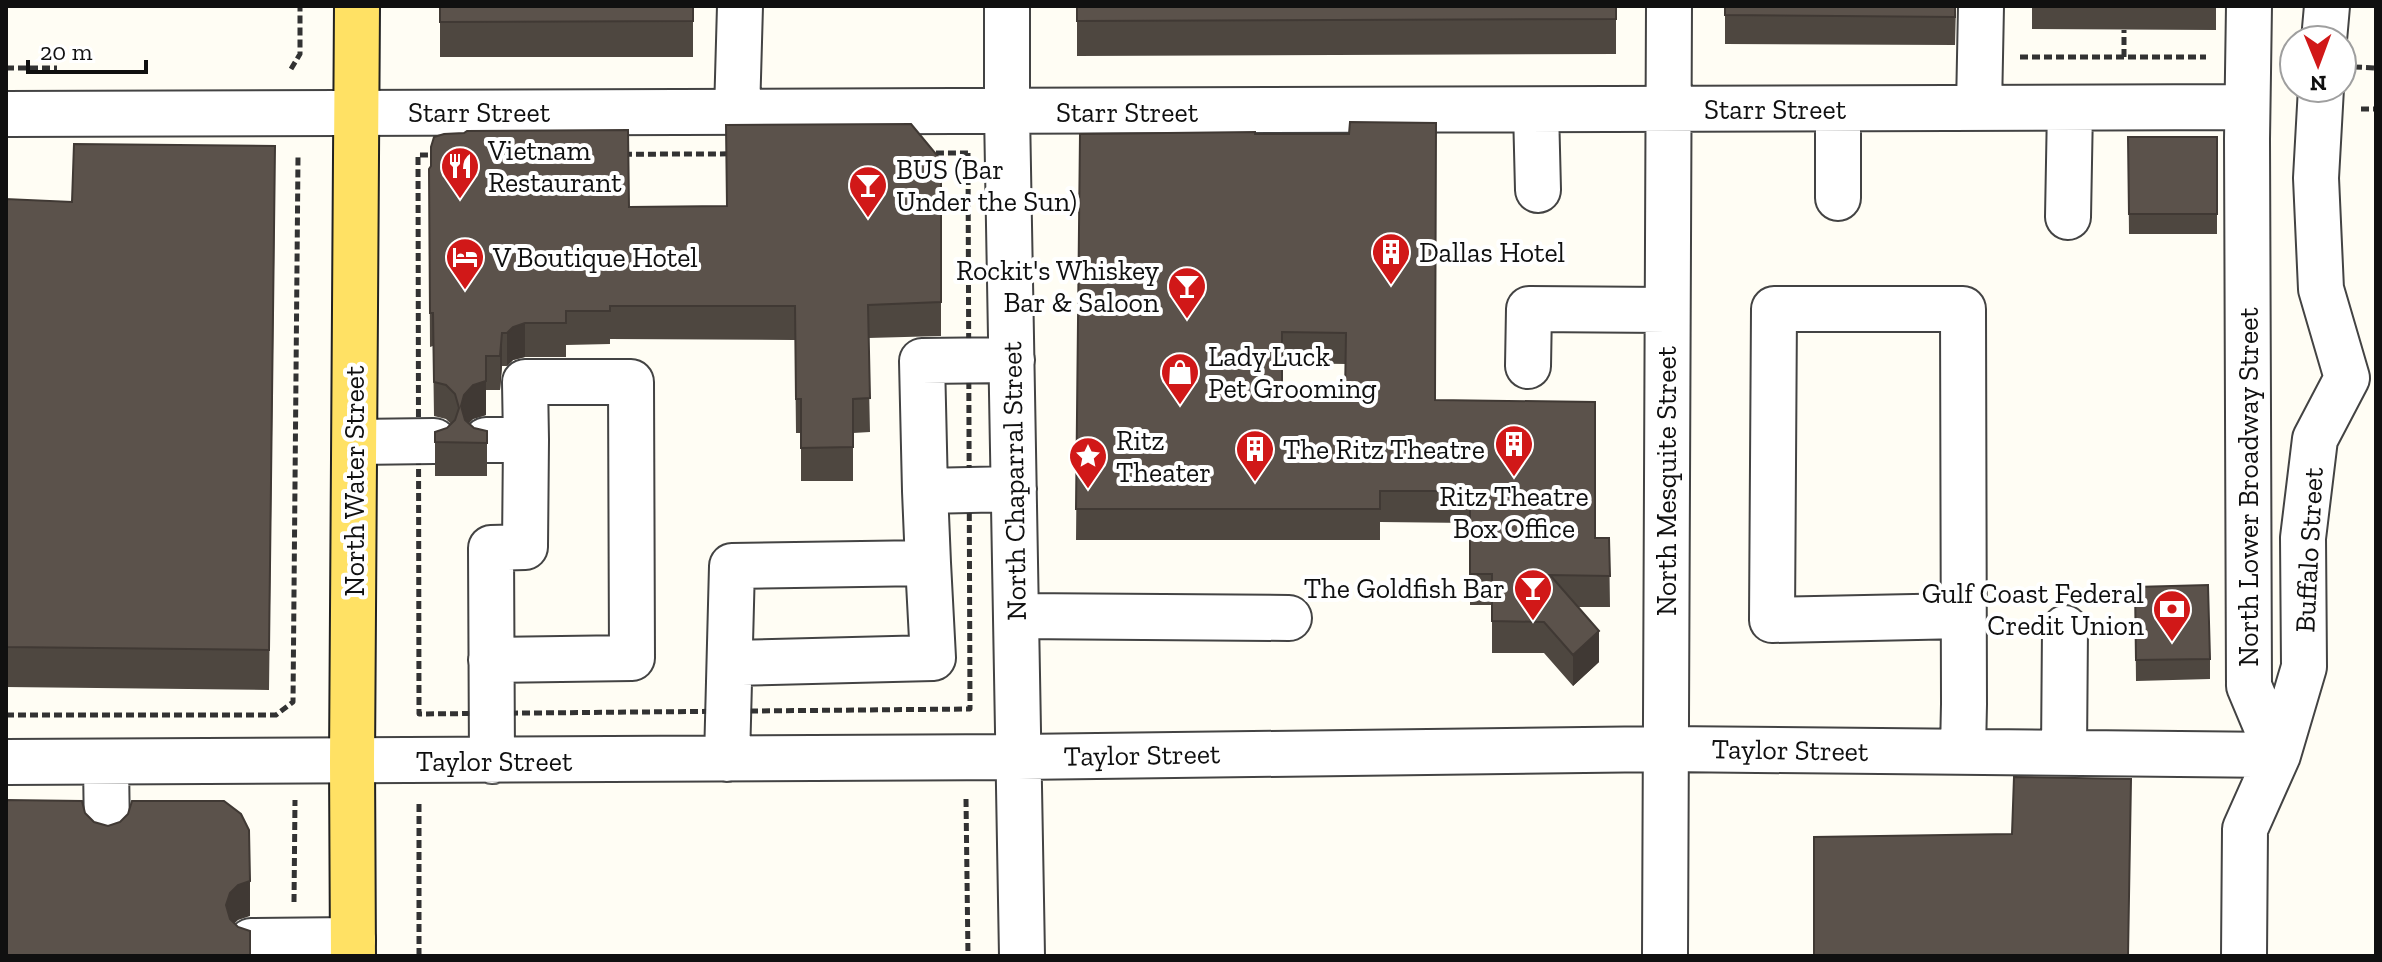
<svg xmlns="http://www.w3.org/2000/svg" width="2382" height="962" viewBox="0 0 2382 962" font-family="'Zilla Slab',serif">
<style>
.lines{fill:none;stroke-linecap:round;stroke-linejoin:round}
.minor-casing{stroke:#434343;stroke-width:48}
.major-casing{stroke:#212121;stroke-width:48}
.path{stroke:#323232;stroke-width:5;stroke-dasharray:8 4;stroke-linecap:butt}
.minor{stroke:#fff;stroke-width:44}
.major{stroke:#ffe164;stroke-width:44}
.wall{fill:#4e4740;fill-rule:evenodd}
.shaded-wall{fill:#403934}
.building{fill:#5b524b;stroke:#403934;stroke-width:2;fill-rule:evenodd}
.labels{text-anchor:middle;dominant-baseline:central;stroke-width:8;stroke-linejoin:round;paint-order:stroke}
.street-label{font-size:28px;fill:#101010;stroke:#fff}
.poi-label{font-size:28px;fill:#101010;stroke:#fff;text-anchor:start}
</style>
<rect width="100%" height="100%" fill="#fffdf4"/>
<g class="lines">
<!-- minor casing -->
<g class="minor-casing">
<path id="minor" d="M1007,6v106l15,844
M2249,6l-2,133 2,547 29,69
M2324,40l3,-34
M2321,88l-5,90 5,111 26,89
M1979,108l2,-102
M1536,110l2,80
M737,113l3,-107
M6,114l2241,-7
M1838,198v-89
M2068,217l2,-109
M1012,360l-90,1 3,130 89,-2
M1528,366l1,-57 138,1
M486,440h40l-1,107 -34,1 1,213
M355,442l79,-1
M925,491l3,72
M1017,616l272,2
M1963,616l-191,4 2,-311h189l1,395 -1,47
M491,660l141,-2 -1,-276h-106l1,58
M2064,752l1,-124
M727,759l5,-193 196,-3 5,95 -202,5
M6,762l1013,-5 646,-8 613,6
M106,762l1,74
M251,941l102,-1
M1665,956l4,-950
M2244,956l1,-127 33,-74 26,-88 -1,-129 12,-99 32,-61"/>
</g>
<!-- major casing -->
<g class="major-casing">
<path id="major" d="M353,956l-1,-194 5,-756"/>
</g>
<!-- path -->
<path class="path" d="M2020,57h186
M2124,57v-27
M2354,67l22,1
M6,68h51
M291,69l9,-15v-48
M2361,109h15
M968,153l2,556 -551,5 -1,-559z
M6,715h270l17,-13 5,-545h-3
M966,799l2,157
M294,902l1,-102
M419,956v-155"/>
<!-- minor -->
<use href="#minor" class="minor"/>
<!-- major -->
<use href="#major" class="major"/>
</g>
<!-- wall -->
<path class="wall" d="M440,6h253v51h-253z
M1077,6h539v48l-539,2z
M1725,6h231l-1,39 -230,-1z
M2032,6h184v24l-184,-1z
M1080,134h175l180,266 160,138h14l1,69h-32l21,55 -26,24 -29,-33h-52v-48h-22v-82l-90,-1v18h-304zM1282,363l64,1 -1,31 -63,2z
M2128,137h89v97h-88z
M429,169l200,38 312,95v34l-73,2 2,94 -17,1v48h-52v-48h-5l-1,-93 -185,-1v5l-44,1v12h-41l-12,3 -6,6h-5l-2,24h-14v25l-13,4 -4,4 5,5 13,3v45h-52v-44l12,-4 4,-4 -5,-5 -12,-3 -1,-70 -3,1z
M275,187l-6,503 -263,-3v-488l66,3z
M2135,587l75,72v20l-74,2z"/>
<!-- shaded-wall -->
<path class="shaded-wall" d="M525,323v34l-12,3 -6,6v-33l6,-6z
M502,333v33l-2,24v-34z
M486,381v34l-13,4 -9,9 -3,-22 3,-11 9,-10z
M1599,631v31l-26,24v-31z
M250,881v35l-12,4 -8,8 -4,-23 4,-12 8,-8z"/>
<!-- building -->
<path class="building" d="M440,6h253v15l-253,1z
M1077,6h539v13l-539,2z
M1725,6h230v11l-230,-2z
M1350,122l86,1 -1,277 160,2v136h14l1,38 -60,-1 49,56 -26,24 -29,-33 -52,-1v-47h-22v-83h-90v18h-304l4,-375 175,-2v2h94zM1282,332l64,1 -1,62 -63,2z
M911,124l30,36v142l-73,3 2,93 -17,1v48l-52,1v-49h-5l-1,-93h-185v5h-44v12h-41l-12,4 -6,6h-5l-2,23h-14v25l-13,4 -9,10 -3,11 4,14 9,8 13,3v12l-52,-1v-10l12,-4 8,-8 4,-12 -4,-14 -9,-9 -12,-3 -1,-69h-3l-1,-144 2,-3v-19l3,-10 10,-3 20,-1 3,-2 161,-1 1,77 98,-1 -1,-81z
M2128,137h89v77h-88z
M74,144l201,2 -6,504 -263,-3v-448l66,3z
M2208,585l2,74 -74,1 -1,-73z
M2014,777l117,2 -3,177h-314v-119l198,-3z
M6,800l76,1 3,12 9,9 14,4 12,-4 8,-8 4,-13h92l17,13 8,16 1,51 -12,4 -8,8 -4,12 4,14 8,8 12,4v25h-244z"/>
<!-- icons -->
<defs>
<g id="restaurant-pin" transform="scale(2)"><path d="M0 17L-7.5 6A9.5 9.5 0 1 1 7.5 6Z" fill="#d11818" stroke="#fff"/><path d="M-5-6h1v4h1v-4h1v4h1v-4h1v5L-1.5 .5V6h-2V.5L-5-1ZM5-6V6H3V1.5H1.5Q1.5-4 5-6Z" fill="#fff"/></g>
<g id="bar-pin" transform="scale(2)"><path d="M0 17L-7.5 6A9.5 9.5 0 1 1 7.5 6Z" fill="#d11818" stroke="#fff"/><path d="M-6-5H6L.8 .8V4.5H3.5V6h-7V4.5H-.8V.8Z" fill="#fff"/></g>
<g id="building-pin" transform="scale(2)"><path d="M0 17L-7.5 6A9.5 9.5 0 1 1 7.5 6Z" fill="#d11818" stroke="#fff"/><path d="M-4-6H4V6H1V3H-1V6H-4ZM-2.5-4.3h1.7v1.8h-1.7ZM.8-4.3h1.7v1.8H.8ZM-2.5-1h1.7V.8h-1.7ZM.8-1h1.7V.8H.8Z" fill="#fff"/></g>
<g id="hotel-pin" transform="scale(2)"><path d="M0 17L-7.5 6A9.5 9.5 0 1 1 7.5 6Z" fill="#d11818" stroke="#fff"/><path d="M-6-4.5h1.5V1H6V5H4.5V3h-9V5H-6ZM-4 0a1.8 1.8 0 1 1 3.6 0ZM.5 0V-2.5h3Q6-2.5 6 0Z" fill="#fff"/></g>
<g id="shop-pin" transform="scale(2)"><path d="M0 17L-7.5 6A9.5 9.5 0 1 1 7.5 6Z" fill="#d11818" stroke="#fff"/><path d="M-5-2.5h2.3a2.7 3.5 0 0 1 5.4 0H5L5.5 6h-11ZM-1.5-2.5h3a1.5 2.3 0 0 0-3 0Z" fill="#fff"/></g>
<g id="sight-pin" transform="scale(2)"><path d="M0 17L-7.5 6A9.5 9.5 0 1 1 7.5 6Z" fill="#d11818" stroke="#fff"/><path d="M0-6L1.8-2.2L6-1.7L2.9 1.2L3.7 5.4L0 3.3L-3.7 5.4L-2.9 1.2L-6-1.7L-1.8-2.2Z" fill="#fff"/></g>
<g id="bank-pin" transform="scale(2)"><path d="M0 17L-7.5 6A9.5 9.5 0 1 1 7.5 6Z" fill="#d11818" stroke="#fff"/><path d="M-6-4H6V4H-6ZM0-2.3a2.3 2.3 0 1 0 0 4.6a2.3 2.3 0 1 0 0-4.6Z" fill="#fff"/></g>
</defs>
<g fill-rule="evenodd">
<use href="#restaurant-pin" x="460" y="166"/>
<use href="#bar-pin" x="868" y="185"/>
<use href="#building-pin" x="1391" y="252"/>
<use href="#hotel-pin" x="465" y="257"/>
<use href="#bar-pin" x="1187" y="286"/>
<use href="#shop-pin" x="1180" y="372"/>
<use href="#building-pin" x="1514" y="444"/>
<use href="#building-pin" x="1255" y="449"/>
<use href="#sight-pin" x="1088" y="456"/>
<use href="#bar-pin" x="1533" y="588"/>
<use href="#bank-pin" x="2172" y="609"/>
</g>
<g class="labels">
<!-- street labels -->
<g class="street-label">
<text x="1775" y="109">Starr Street</text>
<text x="479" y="112">Starr Street</text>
<text x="1127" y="112">Starr Street</text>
<text transform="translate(354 481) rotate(-90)">North Water Street</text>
<text transform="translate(1014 481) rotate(-91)">North Chaparral Street</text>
<text transform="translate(1666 481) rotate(-90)">North Mesquite Street</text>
<text transform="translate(2248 487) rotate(-90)">North Lower Broadway Street</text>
<text transform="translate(2309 550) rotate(-87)">Buffalo Street</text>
<text transform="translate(1790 750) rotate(1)">Taylor Street</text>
<text transform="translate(1142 755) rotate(-1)">Taylor Street</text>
<text x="494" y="761">Taylor Street</text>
</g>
<!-- poi labels -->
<g class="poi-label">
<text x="488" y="150">Vietnam<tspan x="488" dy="32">Restaurant</tspan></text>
<text x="896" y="169">BUS (Bar<tspan x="896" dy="32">Under the Sun)</tspan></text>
<text x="1419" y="252">Dallas Hotel</text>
<text x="493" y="257">V Boutique Hotel</text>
<text x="1159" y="270" text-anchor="end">Rockit's Whiskey<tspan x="1159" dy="32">Bar &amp; Saloon</tspan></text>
<text x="1208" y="356">Lady Luck<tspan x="1208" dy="32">Pet Grooming</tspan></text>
<text x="1116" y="440">Ritz<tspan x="1116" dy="32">Theater</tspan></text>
<text x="1283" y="449">The Ritz Theatre</text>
<text x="1514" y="496" text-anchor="middle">Ritz Theatre<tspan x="1514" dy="32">Box Office</tspan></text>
<text x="1505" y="588" text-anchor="end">The Goldfish Bar</text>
<text x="2144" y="593" text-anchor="end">Gulf Coast Federal<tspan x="2144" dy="32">Credit Union</tspan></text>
</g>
</g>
<!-- border -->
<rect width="2382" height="962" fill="none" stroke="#101010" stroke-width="16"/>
<!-- north arrow -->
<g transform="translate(2318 64) rotate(179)"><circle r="38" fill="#ffffff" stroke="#9f9f9f" stroke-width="2"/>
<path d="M0-6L14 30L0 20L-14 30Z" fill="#d11818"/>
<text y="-12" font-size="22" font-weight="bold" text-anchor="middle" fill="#101010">N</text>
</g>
<!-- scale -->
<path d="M28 60v12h118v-12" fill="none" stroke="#101010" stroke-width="4"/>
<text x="40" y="60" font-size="24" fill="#101010" stroke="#ffffff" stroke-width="6" paint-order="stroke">20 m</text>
</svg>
